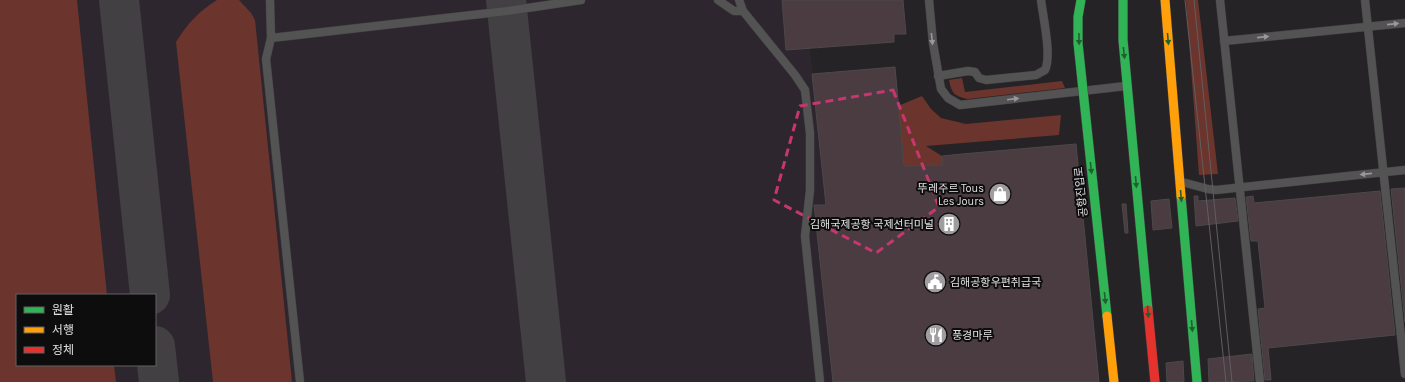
<svg xmlns="http://www.w3.org/2000/svg" width="1405" height="382" viewBox="0 0 1405 382" font-family="Karla,'Noto Sans KR',sans-serif">
<style>
.built{fill:#2e262e;fill-rule:evenodd}
.green{fill:#6b352d}
.lines{fill:none;stroke-linecap:round;stroke-linejoin:round}
.taxiway{stroke:#424042;stroke-width:40}
.building{fill:#4a3c41;stroke:#4b494a}
.lane-casing{stroke:#403f40;stroke-width:9}
.fast-casing{stroke:#403f40;stroke-width:10}
.slow-casing{stroke:#403f40;stroke-width:10}
.jam-casing{stroke:#403f40;stroke-width:10}
.lane{stroke:#545354;stroke-width:8}
.fast{stroke:#30b455;stroke-width:9}
.slow{stroke:#ff9f0a;stroke-width:9}
.jam{stroke:#e5322d;stroke-width:9}
.tram{stroke:#605e60;stroke-width:1}
.fast-bridge-casing{stroke:#403f40;stroke-width:10;stroke-linecap:butt}
.slow-bridge-casing{stroke:#403f40;stroke-width:10;stroke-linecap:butt}
.fast-bridge{stroke:#30b455;stroke-width:9}
.slow-bridge{stroke:#ff9f0a;stroke-width:9}
.oneway{fill:#9a989a}
.oneway2{fill:#1f6032}
.marked{fill:none;stroke:#c7366f;stroke-width:3;stroke-dasharray:8 5;stroke-linejoin:round}
.labels{text-anchor:middle;dominant-baseline:central;stroke-width:4;stroke-linejoin:round;paint-order:stroke}
.poi-label{font-size:11px;fill:#e1dee1;stroke:#0e0d0e;text-anchor:end}
.street-label{font-size:11px;fill:#e1dee1;stroke:#0e0d0e}
</style>
<rect width="100%" height="100%" fill="#252325"/>
<!-- built -->
<path class="built" d="M0,0h782l28,48 16,157 -12,1 19,176h-833zM17,295h138v70h-138z"/>
<!-- green -->
<path class="green" d="M0,0h77l30,295h-90v70h97l2,17h-116z
M217,0h22l12,13 4,7 37,362h-79l-37,-340c12,-19 22,-30 41,-42z
M1186,0h12l20,174 -19,1z
M962,78l3,14 97,-11 3,7 -97,11c-14,-3 -16,-5 -19,-19z
M922,96l9,13 10,9 25,6 95,-9 -2,20 -133,11 16,10 1,9 -39,1 -6,-60z"/>
<g class="lines">
<!-- taxiway -->
<path class="taxiway" d="M119,0l31,295
M506,0l40,382
M155,346l4,36"/>
</g>
<!-- building -->
<path class="building" d="M782,0h121l3,34h-12v8l-108,8z
M895,67l9,99 39,-1 -1,-9 20,-2 114,-10 23,238h-266l-19,-177h12l-14,-131z
M1405,188v134l-14,-133z
M1380,191l15,144 -127,13 3,32h-6l-7,-71 7,-1 -7,-67h-7l-5,-44 7,-1 1,7z
M1194,196h4v5l37,-3 3,23 -42,5z
M1169,199l3,29 -19,2 -2,-29z
M1122,204h4l2,29h-3z
M1252,354l2,27 -45,1 -1,-23z
M1183,361l1,21h-17l-1,-19z"/>
<g class="lines">
<!-- lane casing -->
<g class="lane-casing">
<path id="lane" d="M270,0l1,38 -5,21 34,323
M718,0l16,11h9
M739,0l4,11 52,64 10,15 5,43v57l-5,46 15,146
M929,0l4,43 8,46 7,9 12,7 166,-19
M1220,0l40,382
M1365,0l40,374
M271,38l236,-27 74,-11
M1224,41l181,-18
M938,76l30,-5 7,1 4,6 7,2 50,-5 9,-5c7,-14 -2,-53 -4,-70
M1182,182l26,7 8,1 189,-20"/>
</g>
<!-- fast casing -->
<g class="fast-casing">
<path id="fast" d="M1123,0v40l25,270
M1181,196l16,186"/>
</g>
<!-- slow casing -->
<g class="slow-casing">
<path id="slow" d="M1165,0l16,196"/>
</g>
<!-- jam casing -->
<g class="jam-casing">
<path id="jam" d="M1148,310l7,72"/>
</g>
<!-- lane -->
<use href="#lane" class="lane"/>
<!-- fast -->
<use href="#fast" class="fast"/>
<!-- slow -->
<use href="#slow" class="slow"/>
<!-- jam -->
<use href="#jam" class="jam"/>
<!-- tram -->
<path class="tram" d="M1185,0l41,382
M1194,0l38,382"/>
<!-- fast-bridge casing -->
<g class="fast-bridge-casing">
<path id="fast-bridge" d="M1081,0l-3,17v26l29,273"/>
</g>
<!-- slow-bridge casing -->
<g class="slow-bridge-casing">
<path id="slow-bridge" d="M1107,316l7,66"/>
</g>
<!-- fast-bridge -->
<use href="#fast-bridge" class="fast-bridge"/>
<!-- slow-bridge -->
<use href="#slow-bridge" class="slow-bridge"/>
</g>
<!-- one-way arrows -->
<defs><path id="oneway-solid" d="M-6-.8H1V-3.2L6.5 0L1 3.2V.8H-6Z"/></defs>
<g class="oneway">
<use href="#oneway-solid" transform="translate(1393 24) rotate(-6)"/>
<use href="#oneway-solid" transform="translate(1263 37) rotate(-6)"/>
<use href="#oneway-solid" transform="translate(932 39) rotate(84)"/>
<use href="#oneway-solid" transform="translate(1013 99) rotate(-7)"/>
<use href="#oneway-solid" transform="translate(1366 174) rotate(174)"/>
</g>
<g class="oneway2">
<use href="#oneway-solid" transform="translate(1079 39) rotate(89)"/>
<use href="#oneway-solid" transform="translate(1168 39) rotate(85)"/>
<use href="#oneway-solid" transform="translate(1124 53) rotate(84)"/>
<use href="#oneway-solid" transform="translate(1091 168) rotate(84)"/>
<use href="#oneway-solid" transform="translate(1136 182) rotate(85)"/>
<use href="#oneway-solid" transform="translate(1181 196) rotate(85)"/>
<use href="#oneway-solid" transform="translate(1105 298) rotate(84)"/>
<use href="#oneway-solid" transform="translate(1148 312) rotate(85)"/>
<use href="#oneway-solid" transform="translate(1192 326) rotate(85)"/>
</g>
<!-- marked area -->
<path class="marked" d="M893,90l46,117 -63,46 -102,-53 26,-94z"/>
<!-- icons -->
<defs>
<g id="shop-disc" transform="scale(1.15)"><circle r="9.5" fill="#9f9d9f" stroke="#0e0d0e"/><path d="M-5-2.5h2.3a2.7 3.5 0 0 1 5.4 0H5L5.5 6h-11ZM-1.5-2.5h3a1.5 2.3 0 0 0-3 0Z" fill="#fff"/></g>
<g id="building-disc" transform="scale(1.15)"><circle r="9.5" fill="#9f9d9f" stroke="#0e0d0e"/><path d="M-4-6H4V6H1V3H-1V6H-4ZM-2.5-4.3h1.7v1.8h-1.7ZM.8-4.3h1.7v1.8H.8ZM-2.5-1h1.7V.8h-1.7ZM.8-1h1.7V.8H.8Z" fill="#fff"/></g>
<g id="civic-disc" transform="scale(1.15)"><circle r="9.5" fill="#9f9d9f" stroke="#0e0d0e"/><path d="M-.6-6.5H3V-4.5H.6V-3L4-1V1h2V6H-6V1h2V-1L-.6-3ZM-1.2 2.5V6h2.4V2.5Z" fill="#fff"/></g>
<g id="restaurant-disc" transform="scale(1.15)"><circle r="9.5" fill="#9f9d9f" stroke="#0e0d0e"/><path d="M-5-6h1v4h1v-4h1v4h1v-4h1v5L-1.5 .5V6h-2V.5L-5-1ZM5-6V6H3V1.5H1.5Q1.5-4 5-6Z" fill="#fff"/></g>
</defs>
<g fill-rule="evenodd">
<use href="#shop-disc" x="1000" y="194"/>
<use href="#building-disc" x="949" y="224"/>
<use href="#civic-disc" x="935" y="282"/>
<use href="#restaurant-disc" x="936" y="335"/>
</g>
<g class="labels">
<!-- poi labels -->
<g class="poi-label">
<text x="984" y="188">뚜레주르 Tous<tspan x="984" dy="13">Les Jours</tspan></text>
<text x="934" y="224">김해국제공항 국제선터미널</text>
<text x="950" y="282" text-anchor="start">김해공항우편취급국</text>
<text x="952" y="335" text-anchor="start">풍경마루</text>
</g>
<!-- street labels -->
<g class="street-label">
<text transform="translate(1081 192) rotate(-96)">공항진입로</text>
</g>
</g>
<!-- legend -->
<rect x="16" y="294" width="140" height="72" fill="#0e0d0e" stroke="#626162"/>
<rect x="24" y="307" width="20" height="6" fill="#30b455" stroke="#626162"/>
<text x="52" y="314" font-size="12" fill="#e1dee1">원활</text>
<rect x="24" y="327" width="20" height="6" fill="#ff9f0a" stroke="#626162"/>
<text x="52" y="334" font-size="12" fill="#e1dee1">서행</text>
<rect x="24" y="347" width="20" height="6" fill="#e5322d" stroke="#626162"/>
<text x="52" y="354" font-size="12" fill="#e1dee1">정체</text>
</svg>
